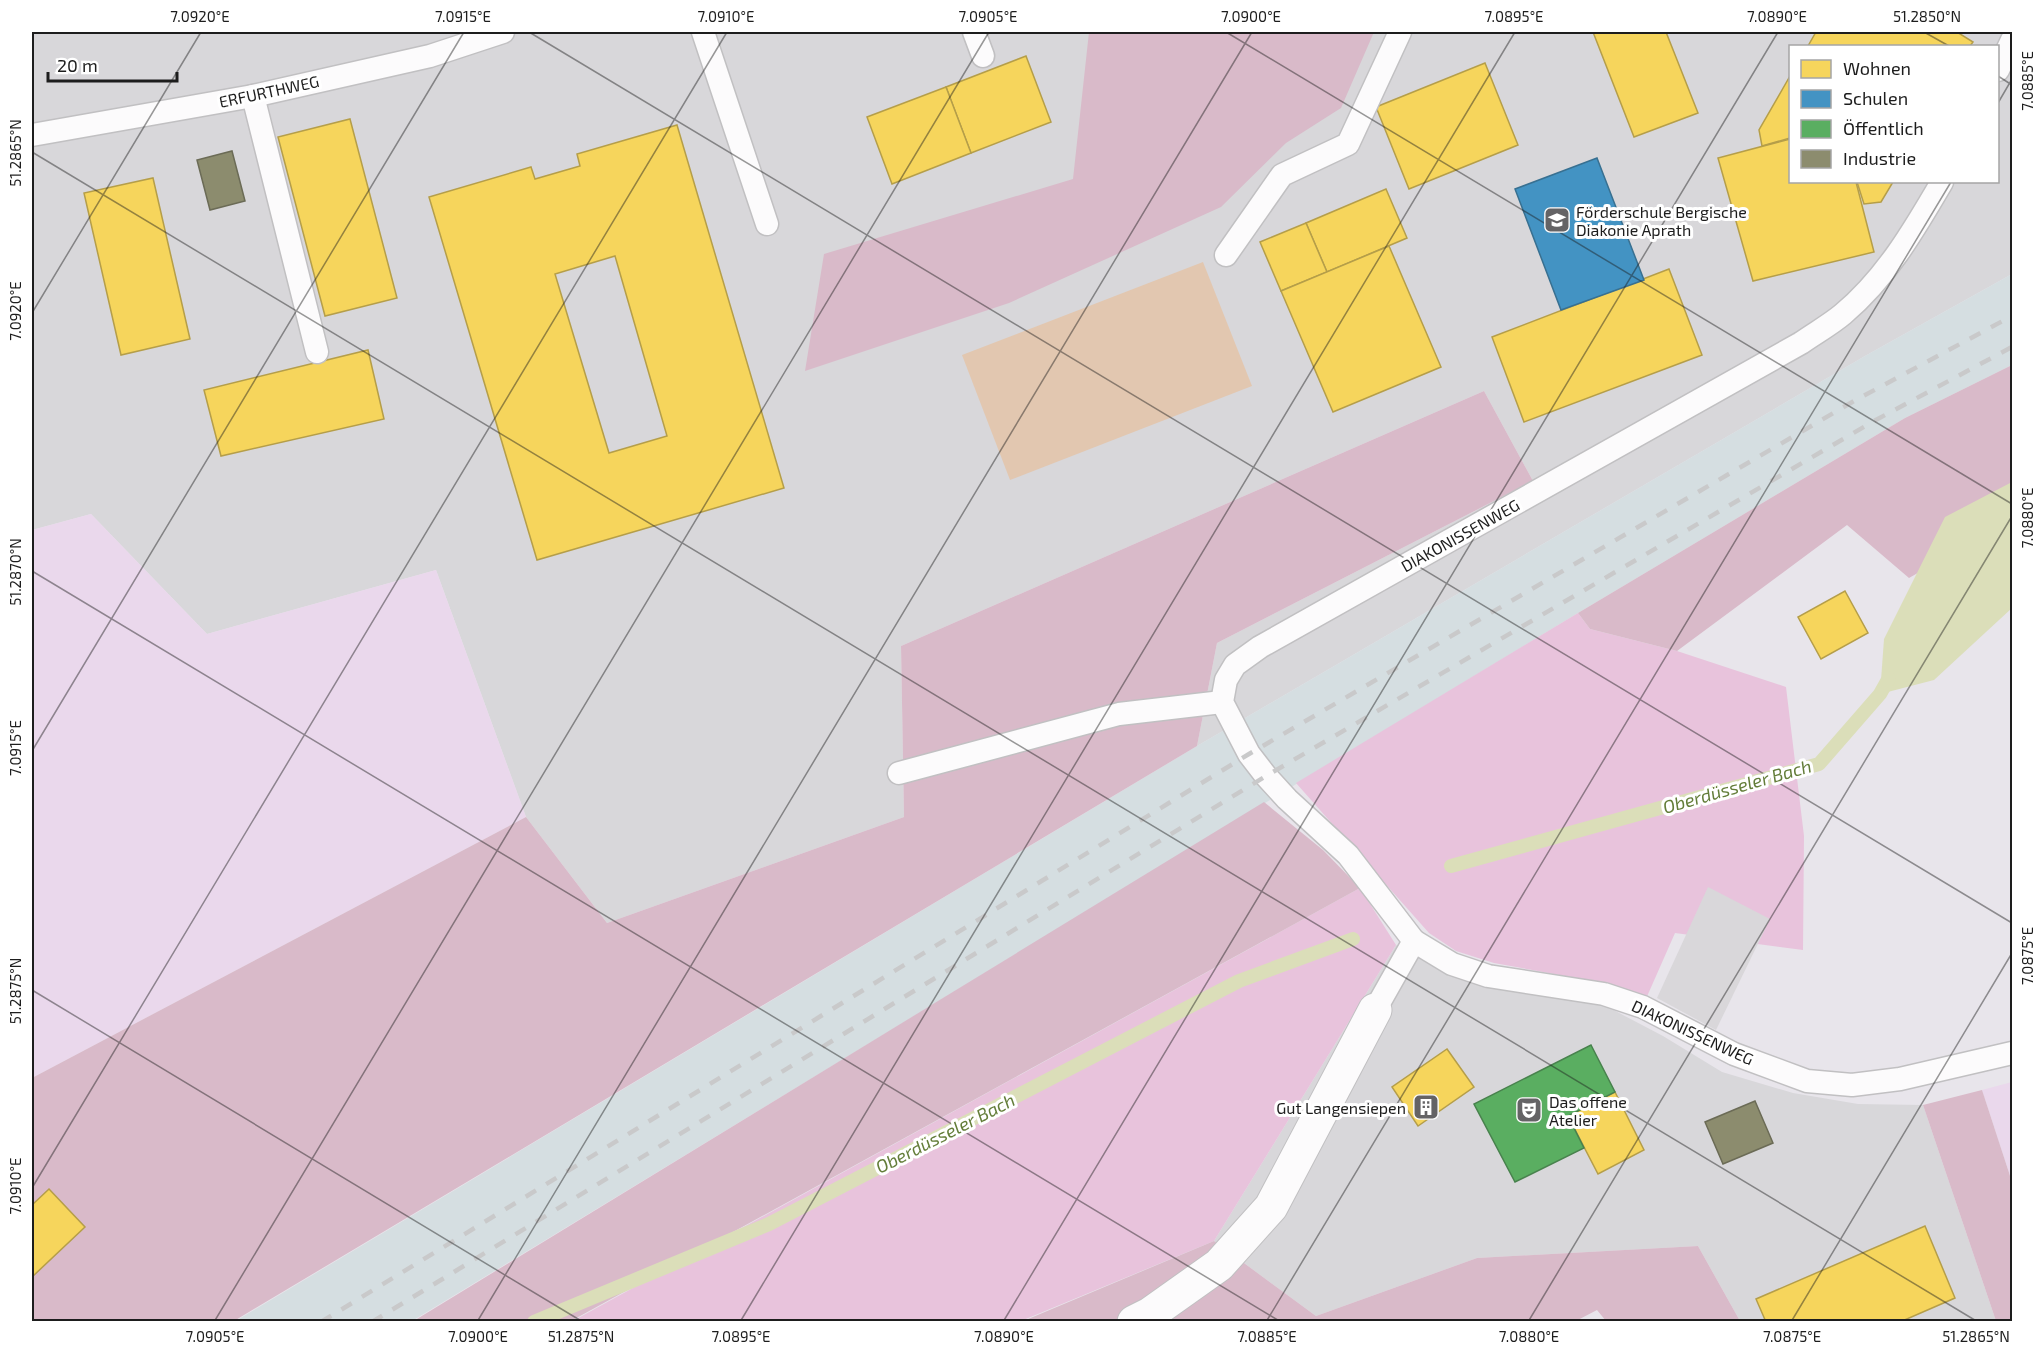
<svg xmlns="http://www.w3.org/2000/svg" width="2044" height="1353" font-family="'Exo 2',sans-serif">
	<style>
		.residential { fill: #d8d7da; fill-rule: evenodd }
		.industrial { fill: #d5dee1 }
		.farmland { fill: #ead8ec }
		.grass { fill: #e8c3dc }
		.forest { fill: #d9bac9 }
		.pitch { fill: #e2c7b0 }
		.parking { fill: #d9d7da }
		.water { fill: #dbdeb9 }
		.homes { fill: #f6d55c; stroke: #b59e49; stroke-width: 1.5; fill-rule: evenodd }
		.schools { fill: #4393c3; stroke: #387091; stroke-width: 1.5 }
		.public { fill: #5aae61; stroke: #48824d; stroke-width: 1.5 }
		.industry { fill: #8c8c6e; stroke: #6b6b56; stroke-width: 1.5 }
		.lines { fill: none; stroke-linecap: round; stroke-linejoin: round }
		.stream { stroke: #dbdeb9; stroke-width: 14 }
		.lane-casing { stroke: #c1c0c2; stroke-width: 25 }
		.street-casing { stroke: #c1c0c2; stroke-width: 35 }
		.lane { stroke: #fcfbfc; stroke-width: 22 }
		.street { stroke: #fcfbfc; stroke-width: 33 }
		.rail { stroke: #c9c9ca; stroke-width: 4.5; stroke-dasharray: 12 12; stroke-linecap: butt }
		.ticks { fill: none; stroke: #1d1d1d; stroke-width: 1.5; stroke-opacity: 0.45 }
		.labels { text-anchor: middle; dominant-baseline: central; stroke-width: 6; stroke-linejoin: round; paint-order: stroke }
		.street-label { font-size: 16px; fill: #1d1d1d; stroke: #fff }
		.poi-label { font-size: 16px; fill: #1d1d1d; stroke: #fff; text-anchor: start }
		.water-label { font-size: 18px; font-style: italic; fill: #637d39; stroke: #fff }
		.neatline { fill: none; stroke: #1d1d1d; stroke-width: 2 }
		.ticks-label { font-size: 15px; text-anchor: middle; fill: #1d1d1d }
	</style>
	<rect width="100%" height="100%" fill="#e8e5eb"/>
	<g class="residential">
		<path d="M32,32H2012V274L1865,356L1197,746L1217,643L1533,481L1484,391L901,646L904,817L607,923L526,817L436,570L207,634L91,514L32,530ZM1790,46H1998V182H1790Z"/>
		<polygon points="1396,945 1438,967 1602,1004 1663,1036 1722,1072 1793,1093 1858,1104 1923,1105 1996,1321 1740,1321 1698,1246 1477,1258 1316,1316 1214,1241"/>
	</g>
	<polygon class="industrial" points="2012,274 2012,365 1905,418 1578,613 412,1321 234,1322 1197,746 1865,356"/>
	<g class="farmland">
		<polygon points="91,514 207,634 436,570 526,817 32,1078 32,530"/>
		<polygon points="2012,1082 2012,1182 1982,1090"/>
	</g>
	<g class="grass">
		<polygon points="1578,613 1590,629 1677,651 1786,687 1804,836 1803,950 1675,933 1645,1001 1604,983 1494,963 1456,951 1429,933 1296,783"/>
		<polygon points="1360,888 1396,945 1214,1241 1021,1321 571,1322"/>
	</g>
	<g class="forest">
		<polygon points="1089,32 1374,32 1341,108 1286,143 1221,207 1009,303 805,371 824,254 1073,179"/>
		<polygon points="2012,365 2012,519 1909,578 1847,525 1677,651 1590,629 1578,613 1905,418"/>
		<polygon points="1484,391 1533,481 1217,643 1197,746 234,1321 32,1322 32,1078 526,817 607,923 904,817 901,646"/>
		<polygon points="1264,802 1323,850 1360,888 571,1321 412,1322"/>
		<polygon points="1982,1090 2012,1182 2012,1321 1996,1321 1923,1105"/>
		<polygon points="1214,1241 1316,1316 1477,1258 1698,1246 1740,1321 1606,1321 1597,1310 1574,1322 1021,1322"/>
	</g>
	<polygon class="pitch" points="1203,262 1252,386 1010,480 962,355"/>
	<polygon class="parking" points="1708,887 1770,919 1716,1030 1657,998"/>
	<polygon class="water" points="2012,482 2012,608 1934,680 1880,694 1884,639 1945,517"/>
	<g class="homes">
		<polygon points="1593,32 1666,32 1698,113 1634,137"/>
		<polygon points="1816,32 1957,32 1973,42 1970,46 1808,46"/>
		<polygon points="1026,56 1051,122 971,153 946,87"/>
		<polygon points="1485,63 1518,145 1409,189 1376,107"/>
		<polygon points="1790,76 1790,138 1762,146 1759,130"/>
		<polygon points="946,87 971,153 892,184 867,117"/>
		<polygon points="350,119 397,298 325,316 278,137"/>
		<path d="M677,125L784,488L537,560L429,197L531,167L535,179L580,166L577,154ZM615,256L667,436L609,453L555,274Z"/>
		<polygon points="1790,139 1790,182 1856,182 1874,252 1753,281 1718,158"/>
		<polygon points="153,178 190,339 121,355 84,193"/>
		<polygon points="1857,182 1893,182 1881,202 1864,204"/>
		<polygon points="1386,189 1407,238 1327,272 1306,223"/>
		<polygon points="1306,223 1327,272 1281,291 1260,242"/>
		<polygon points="1389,246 1441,367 1333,412 1281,291"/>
		<polygon points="1669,269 1702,355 1524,422 1492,337"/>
		<polygon points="368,350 384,419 221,456 204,390"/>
		<polygon points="1845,591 1868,633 1821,659 1798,617"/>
		<polygon points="1447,1049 1474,1087 1418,1126 1392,1087"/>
		<polygon points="1615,1092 1644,1150 1598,1174 1568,1116"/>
		<polygon points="49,1189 85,1227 32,1277 32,1205"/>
		<polygon points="1925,1226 1955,1298 1900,1322 1766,1322 1756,1299"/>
	</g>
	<polygon class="schools" points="1597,158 1644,280 1561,310 1515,189"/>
	<polygon class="public" points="1591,1045 1615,1092 1568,1116 1584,1148 1515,1182 1474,1104"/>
	<g class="industry">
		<polygon points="232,151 245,201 210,210 197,160"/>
		<polygon points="1755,1101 1773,1143 1723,1164 1705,1122"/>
	</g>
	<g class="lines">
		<g class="stream">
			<polyline points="1451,866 1819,764 1880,694 1889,678"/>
			<polyline points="534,1322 769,1224 1239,981 1353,939"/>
		</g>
		<g class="lane-casing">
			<g id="lane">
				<polyline points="703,32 767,224"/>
				<polyline points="974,32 983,56"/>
				<polyline points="1998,70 2012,40"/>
				<polyline points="253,96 317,352"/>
				<polyline points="32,135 253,96 430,56 503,32"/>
				<polyline points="1226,255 1282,175 1348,144 1400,32"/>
				<polyline points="899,773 1119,714 1222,702"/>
				<polyline points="1414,941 1452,964 1488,976 1604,994 1643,1007 1734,1054 1807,1081 1852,1085 1900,1079 2012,1053"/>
				<path d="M1375,1010L1414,941L1348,855L1287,799L1266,776L1249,754L1222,702L1226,680L1235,665L1260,647L1801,343C1815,333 1830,325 1843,314C1886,278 1914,230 1942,182"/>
			</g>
		</g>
		<g class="street-casing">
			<polyline id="street" points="1134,1322 1150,1314 1219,1265 1271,1207 1375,1010"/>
		</g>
		<use href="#lane" class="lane"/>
		<use href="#street" class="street"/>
		<g class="rail">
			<polyline points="321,1322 1249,754 1854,401 2012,316"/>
			<polyline points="372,1322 1266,776 1874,421 2012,347"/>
		</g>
	</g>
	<path class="ticks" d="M529,32L2012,923M1226,32L2012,504M1924,32L1949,46M1998,76L2012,85M1998,103L2012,79M32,152L1978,1322M32,313L201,32M32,571L1281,1322M32,751L464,32M32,990L583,1322M32,1188L727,32M214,1322L989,32M477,1322L1252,32M740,1322L1515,32M1003,1322L1778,32M1266,1322L1951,182M1528,1322L2012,516M1791,1322L2012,953"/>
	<defs>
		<g id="school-square" transform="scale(1.35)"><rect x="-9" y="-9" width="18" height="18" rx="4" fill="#646365" stroke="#fff"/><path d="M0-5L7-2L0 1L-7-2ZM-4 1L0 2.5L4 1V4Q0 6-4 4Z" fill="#fff"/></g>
		<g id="building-square" transform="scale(1.35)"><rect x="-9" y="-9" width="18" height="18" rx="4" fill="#646365" stroke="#fff"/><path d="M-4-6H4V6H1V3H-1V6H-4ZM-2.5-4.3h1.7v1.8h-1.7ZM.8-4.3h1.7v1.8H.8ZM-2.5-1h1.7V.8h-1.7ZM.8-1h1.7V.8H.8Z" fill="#fff"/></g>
		<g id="theatre-square" transform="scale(1.35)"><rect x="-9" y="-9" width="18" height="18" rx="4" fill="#646365" stroke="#fff"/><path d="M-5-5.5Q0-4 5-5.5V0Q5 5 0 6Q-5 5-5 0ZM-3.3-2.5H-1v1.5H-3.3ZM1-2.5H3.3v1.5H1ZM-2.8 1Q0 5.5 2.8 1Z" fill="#fff"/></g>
	</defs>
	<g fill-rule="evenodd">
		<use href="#school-square" x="1557" y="220"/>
		<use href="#building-square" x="1426" y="1107"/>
		<use href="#theatre-square" x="1529" y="1110"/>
	</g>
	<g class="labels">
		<g class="street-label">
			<text transform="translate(269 91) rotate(-12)">ERFURTHWEG</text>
			<text transform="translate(1460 535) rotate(-29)">DIAKONISSENWEG</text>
			<text transform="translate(1693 1032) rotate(25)">DIAKONISSENWEG</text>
		</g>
		<g class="poi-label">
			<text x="1576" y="211">Förderschule Bergische<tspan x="1576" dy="18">Diakonie Aprath</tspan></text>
			<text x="1549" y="1101">Das offene<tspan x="1549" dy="18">Atelier</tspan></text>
			<text x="1406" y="1107" text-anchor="end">Gut Langensiepen</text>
		</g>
		<g class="water-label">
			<text transform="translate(1737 786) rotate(-16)">Oberdüsseler Bach</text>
			<text transform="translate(945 1133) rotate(-27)">Oberdüsseler Bach</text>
		</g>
	</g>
	<rect width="2044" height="1353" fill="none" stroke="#ffffff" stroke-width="66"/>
	<rect x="1789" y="45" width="210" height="138" fill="#ffffff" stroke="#a5a5a5" stroke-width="1.5"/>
	<rect x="1801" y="60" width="30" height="18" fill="#f6d55c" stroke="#a5a5a5" stroke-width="1.5"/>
	<text x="1843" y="75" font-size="18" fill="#1d1d1d">Wohnen</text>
	<rect x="1801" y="90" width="30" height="18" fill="#4393c3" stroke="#a5a5a5" stroke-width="1.5"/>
	<text x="1843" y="105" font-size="18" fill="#1d1d1d">Schulen</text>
	<rect x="1801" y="120" width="30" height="18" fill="#5aae61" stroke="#a5a5a5" stroke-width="1.5"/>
	<text x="1843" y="135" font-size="18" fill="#1d1d1d">Öffentlich</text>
	<rect x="1801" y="150" width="30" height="18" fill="#8c8c6e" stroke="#a5a5a5" stroke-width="1.5"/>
	<text x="1843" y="165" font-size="18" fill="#1d1d1d">Industrie</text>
	<path d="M48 72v9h129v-9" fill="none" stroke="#1d1d1d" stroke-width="3"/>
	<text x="57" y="72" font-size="18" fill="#1d1d1d" stroke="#ffffff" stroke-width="4.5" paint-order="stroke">20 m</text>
	<rect x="33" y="33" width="1978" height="1287" class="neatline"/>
	<g class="ticks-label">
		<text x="200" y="22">7.0920°E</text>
		<text x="463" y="22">7.0915°E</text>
		<text x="726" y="22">7.0910°E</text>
		<text x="988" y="22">7.0905°E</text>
		<text x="1251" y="22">7.0900°E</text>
		<text x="1514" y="22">7.0895°E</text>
		<text x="1777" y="22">7.0890°E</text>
		<text x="1927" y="22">51.2850°N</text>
		<text transform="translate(2028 81) rotate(-90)" y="5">7.0885°E</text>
		<text transform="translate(16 153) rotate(-90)" y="5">51.2865°N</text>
		<text transform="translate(16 311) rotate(-90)" y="5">7.0920°E</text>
		<text transform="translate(2028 518) rotate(-90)" y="5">7.0880°E</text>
		<text transform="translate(16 572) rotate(-90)" y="5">51.2870°N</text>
		<text transform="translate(16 748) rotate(-90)" y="5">7.0915°E</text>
		<text transform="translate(2028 956) rotate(-90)" y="5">7.0875°E</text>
		<text transform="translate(16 991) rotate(-90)" y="5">51.2875°N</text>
		<text transform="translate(16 1186) rotate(-90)" y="5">7.0910°E</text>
		<text x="215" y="1342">7.0905°E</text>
		<text x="478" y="1342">7.0900°E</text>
		<text x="581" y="1342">51.2875°N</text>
		<text x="741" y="1342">7.0895°E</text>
		<text x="1004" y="1342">7.0890°E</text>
		<text x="1267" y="1342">7.0885°E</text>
		<text x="1529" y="1342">7.0880°E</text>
		<text x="1792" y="1342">7.0875°E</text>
		<text x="1976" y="1342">51.2865°N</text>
	</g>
</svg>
